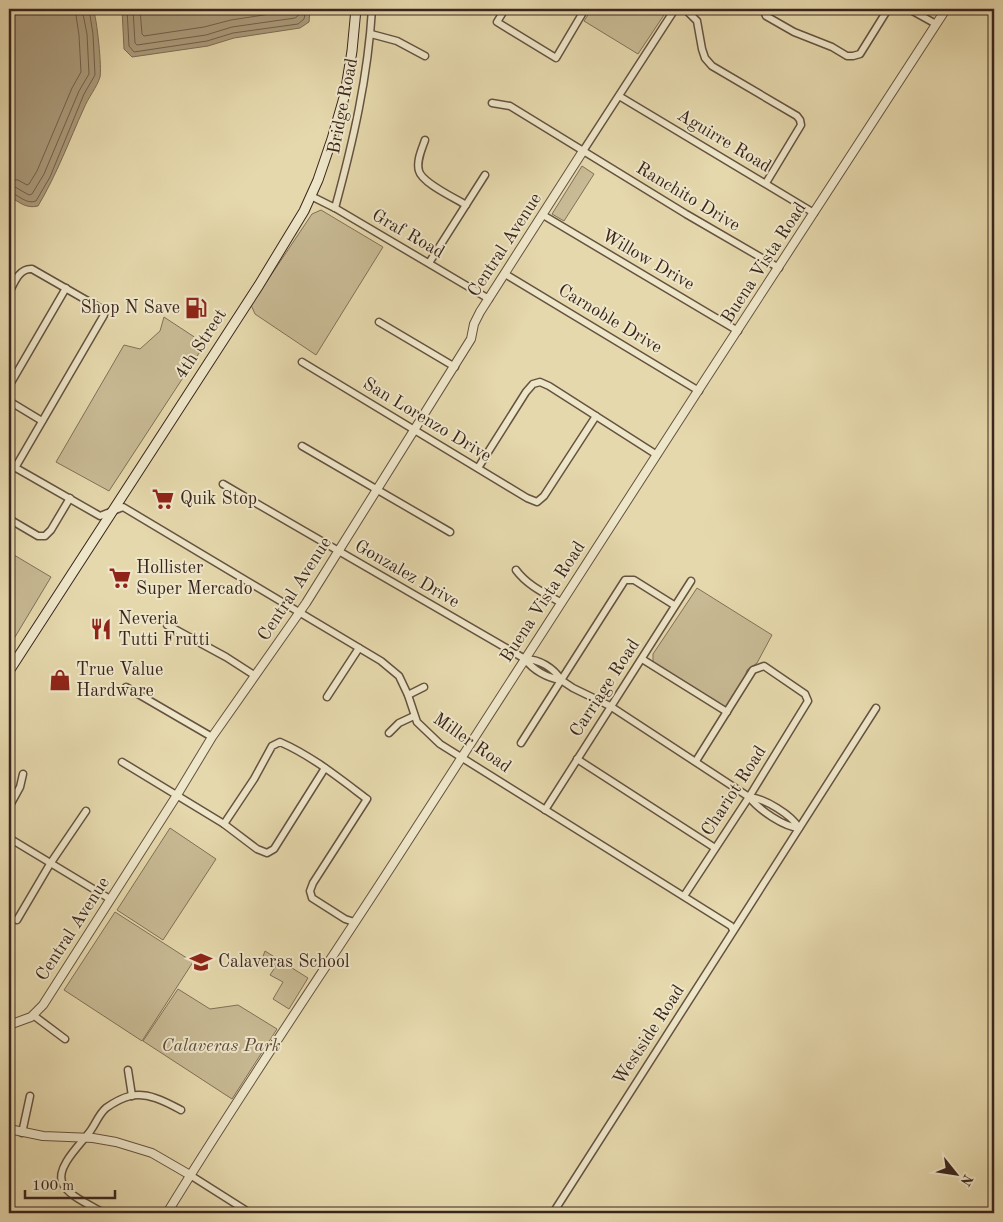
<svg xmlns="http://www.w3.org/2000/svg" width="1003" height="1222" font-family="'Old Standard TT',serif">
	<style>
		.green { fill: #c8ba94; stroke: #817058 }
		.water { fill: #ab9b7b; stroke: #7e6c55 }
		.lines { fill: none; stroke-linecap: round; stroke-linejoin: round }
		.shore { stroke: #72604c; stroke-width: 1 }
		.minor-casing { stroke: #655241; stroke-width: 9 }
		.tertiary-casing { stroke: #655241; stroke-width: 10 }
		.secondary-casing { stroke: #3a251d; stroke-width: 11 }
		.minor { stroke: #eee6c9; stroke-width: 6 }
		.tertiary { stroke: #eee6c9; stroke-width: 8 }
		.secondary { stroke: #eee6c9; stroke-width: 9 }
		.labels { text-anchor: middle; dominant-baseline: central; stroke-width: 4; stroke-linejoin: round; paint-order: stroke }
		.street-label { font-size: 18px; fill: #3a251d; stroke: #eee6c9 }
		.poi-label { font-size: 18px; fill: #3a251d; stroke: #eee6c9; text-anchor: start }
		.park-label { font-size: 18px; font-style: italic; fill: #5e4a3b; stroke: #eee6c9 }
	</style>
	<rect width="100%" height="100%" fill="#e5d8ac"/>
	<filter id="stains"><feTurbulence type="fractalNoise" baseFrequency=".004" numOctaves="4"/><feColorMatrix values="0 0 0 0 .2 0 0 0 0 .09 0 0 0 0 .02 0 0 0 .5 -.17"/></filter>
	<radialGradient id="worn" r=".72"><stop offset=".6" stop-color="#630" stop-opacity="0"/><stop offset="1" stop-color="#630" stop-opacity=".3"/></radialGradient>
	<g class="green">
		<polygon points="592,9 668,9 638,54 584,21"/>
		<polygon points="582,166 594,174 564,221 552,214"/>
		<polygon points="321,210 383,247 316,355 255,314 251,305 312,214"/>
		<polygon points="164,317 205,344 109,491 56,462 124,345 140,349 160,331"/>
		<polygon points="9,552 51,577 9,647"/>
		<polygon points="697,588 772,635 757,663 747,670 743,684 727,709 653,662 653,654"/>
		<polygon points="170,828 216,859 163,940 117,910"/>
		<polygon points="115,912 193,962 142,1041 64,990"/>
		<polygon points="265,951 308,978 289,1009 273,999 283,982 270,975 276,966 262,959"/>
		<polygon points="178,989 210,1009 238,1005 277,1029 232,1099 143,1041"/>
	</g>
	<g class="water">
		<path d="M9,9H93C97,17 102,69 100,77C97,87 88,98 84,108C69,141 57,174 38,206C26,209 19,202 9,196Z"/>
		<polygon points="122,9 310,9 310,10 309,22 300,28 234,38 208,46 132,57 124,49"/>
	</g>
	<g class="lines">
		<g class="shore">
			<polyline points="127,9 129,46 134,52 207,41 233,33 298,24 304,19 306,9"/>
			<polyline points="133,9 135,43 137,45 206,35 232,27 295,18 299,15 299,9"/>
			<polyline points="140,9 142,34 144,36 204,27 231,20 290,11 292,9"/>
			<polyline points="9,179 18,180 27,185 29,184 37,171 72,88 81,72 79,35 75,9"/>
			<polyline points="9,186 15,187 29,195 32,194 44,174 79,91 89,74 87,34 82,9"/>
			<path d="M9,192C18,194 26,205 36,201L50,177L84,94L95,75L93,34L89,9"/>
		</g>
		<g class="minor-casing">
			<g id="minor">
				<polyline points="505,9 497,22 556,58 585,9"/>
				<polyline points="685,9 697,21 702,49 705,58 712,66 797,116 800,120 801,125 766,183"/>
				<polyline points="763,9 766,16 794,32 832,47 847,56 853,56 860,54 888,9"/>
				<polyline points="909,9 936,24"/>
				<polyline points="371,34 397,41 425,56"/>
				<polyline points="619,96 814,213"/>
				<polyline points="492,103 510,106 686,214 779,268"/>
				<path d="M425,140C422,149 416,161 419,171C422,183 455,198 466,205"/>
				<polyline points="583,151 675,9"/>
				<polyline points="311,196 335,208 489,299"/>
				<path d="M335,208C353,142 368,77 372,9"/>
				<polyline points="543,215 738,331"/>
				<polyline points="429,263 485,175"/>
				<polyline points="505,274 699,391"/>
				<path d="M9,293C14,283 19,268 32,269L100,308L104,315L15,468"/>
				<polyline points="379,322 455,367"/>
				<polyline points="302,362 527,498 537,502 544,496 596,416"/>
				<polyline points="9,386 66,288"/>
				<polyline points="9,401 42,421"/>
				<polyline points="302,446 450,532"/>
				<polyline points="9,464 100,516 123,507 381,661 399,676 408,695 417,722 440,744 731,926 733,930"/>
				<polyline points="478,468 526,392 533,384 540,382 549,386 657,455"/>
				<path d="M223,484L525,659C533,670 547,678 561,680C554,668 539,659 525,659"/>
				<polyline points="9,519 38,536 45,536 51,530 70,498"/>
				<path d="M516,570C527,585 544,593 560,602"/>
				<polyline points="167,625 226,657 254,675"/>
				<polyline points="642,659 727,712"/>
				<polyline points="561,680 573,688 610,706 749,797"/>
				<polyline points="126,687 212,737"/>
				<polyline points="408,695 424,687"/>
				<polyline points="327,697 359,648"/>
				<polyline points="389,733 399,723 414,716"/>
				<polyline points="521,743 625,580 634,580 674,605"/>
				<polyline points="577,759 715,848"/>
				<polyline points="122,762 224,824 257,849 267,853 274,849 325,768"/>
				<path d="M749,797C764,798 792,815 799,828C784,827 759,810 749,797Z"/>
				<polyline points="9,807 20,787 23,774"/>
				<polyline points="545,810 691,581"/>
				<path d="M224,824L254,779L272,746L280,742C312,756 339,778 367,799L313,883L310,891L312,898L345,919L354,922"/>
				<polyline points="9,838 110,899"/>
				<polyline points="684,896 749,797 808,701 805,694 764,666 753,670 696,761"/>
				<polyline points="17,920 50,864 86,811"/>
				<polyline points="33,1015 65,1039"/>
				<polyline points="128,1070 132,1096"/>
				<polyline points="22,1133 30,1096"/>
				<polyline points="190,1175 250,1213"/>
				<path d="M104,1213C92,1206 66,1195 62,1182C56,1166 83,1142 91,1130C96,1123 99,1114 106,1108C113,1103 122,1098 130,1096C148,1092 166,1102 181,1110"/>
				<polyline points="553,1213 876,708"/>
			</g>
		</g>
		<g class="tertiary-casing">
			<g id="tertiary">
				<polyline points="9,1025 31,1017 43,1005 177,795 212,737 306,603 471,339 474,324 480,312 583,151"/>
				<polyline points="9,1129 43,1136 93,1138 116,1142 152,1153 190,1175"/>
				<path d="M167,1213C242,1090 324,971 402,850C583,570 763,288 946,9"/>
			</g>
		</g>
		<g class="secondary-casing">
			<polyline id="secondary" points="9,671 259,285 304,211 318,180 332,139 345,94 352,51 356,9"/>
		</g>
		<use href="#minor" class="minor"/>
		<use href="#tertiary" class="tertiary"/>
		<use href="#secondary" class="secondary"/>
	</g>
	<defs>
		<g id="fuel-bare" transform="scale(1.725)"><path d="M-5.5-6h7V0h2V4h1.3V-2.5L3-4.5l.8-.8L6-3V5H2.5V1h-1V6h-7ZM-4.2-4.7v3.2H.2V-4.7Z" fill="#8f2418" stroke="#eee6c9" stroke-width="2.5" paint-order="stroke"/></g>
		<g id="supermarket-bare" transform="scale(1.725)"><path d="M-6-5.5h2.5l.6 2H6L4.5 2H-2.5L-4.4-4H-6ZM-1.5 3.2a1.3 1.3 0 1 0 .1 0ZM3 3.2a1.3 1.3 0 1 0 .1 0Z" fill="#8f2418" stroke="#eee6c9" stroke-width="2.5" paint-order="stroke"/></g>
		<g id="restaurant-bare" transform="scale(1.725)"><path d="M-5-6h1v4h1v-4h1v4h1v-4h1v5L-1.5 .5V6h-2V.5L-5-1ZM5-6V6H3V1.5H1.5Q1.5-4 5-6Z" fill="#8f2418" stroke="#eee6c9" stroke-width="2.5" paint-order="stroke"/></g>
		<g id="shop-bare" transform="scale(1.725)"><path d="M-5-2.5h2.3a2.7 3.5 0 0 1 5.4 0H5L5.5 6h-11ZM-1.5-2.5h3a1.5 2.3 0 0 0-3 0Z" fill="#8f2418" stroke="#eee6c9" stroke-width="2.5" paint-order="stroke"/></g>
		<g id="school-bare" transform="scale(1.725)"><path d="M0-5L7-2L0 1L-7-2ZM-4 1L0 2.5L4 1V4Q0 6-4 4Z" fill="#8f2418" stroke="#eee6c9" stroke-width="2.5" paint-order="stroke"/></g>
	</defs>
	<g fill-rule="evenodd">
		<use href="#fuel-bare" x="196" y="308"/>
		<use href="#supermarket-bare" x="163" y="499"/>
		<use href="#supermarket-bare" x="120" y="578"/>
		<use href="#restaurant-bare" x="101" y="629"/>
		<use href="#shop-bare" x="60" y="680"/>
		<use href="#school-bare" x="201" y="962"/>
	</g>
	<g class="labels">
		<g class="street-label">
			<text transform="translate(343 106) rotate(-79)">Bridge Road</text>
			<text transform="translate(724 141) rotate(31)">Aguirre Road</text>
			<text transform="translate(688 197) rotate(31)">Ranchito Drive</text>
			<text transform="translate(408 234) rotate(30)">Graf Road</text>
			<text transform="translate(505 245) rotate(-57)">Central Avenue</text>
			<text transform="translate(648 260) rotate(30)">Willow Drive</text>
			<text transform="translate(764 263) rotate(-57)">Buena Vista Road</text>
			<text transform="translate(610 319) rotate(31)">Carnoble Drive</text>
			<text transform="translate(201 344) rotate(-57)">4th Street</text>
			<text transform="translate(427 420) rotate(31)">San Lorenzo Drive</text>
			<text transform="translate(407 574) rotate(30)">Gonzalez Drive</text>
			<text transform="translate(295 589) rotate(-57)">Central Avenue</text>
			<text transform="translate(543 602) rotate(-57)">Buena Vista Road</text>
			<text transform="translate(605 688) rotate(-57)">Carriage Road</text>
			<text transform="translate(472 743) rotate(35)">Miller Road</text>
			<text transform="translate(734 791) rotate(-57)">Chariot Road</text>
			<text transform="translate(73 929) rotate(-57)">Central Avenue</text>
			<text transform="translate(649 1035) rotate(-57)">Westside Road</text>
		</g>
		<g class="poi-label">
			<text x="180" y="308" text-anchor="end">Shop N Save</text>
			<text x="180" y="499">Quik Stop</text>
			<text x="136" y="568">Hollister<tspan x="136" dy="21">Super Mercado</tspan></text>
			<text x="118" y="619">Neveria<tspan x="118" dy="21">Tutti Frutti</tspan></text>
			<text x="76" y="670">True Value<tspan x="76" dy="21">Hardware</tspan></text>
			<text x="218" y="962">Calaveras School</text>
		</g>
		<g class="park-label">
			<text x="221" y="1046">Calaveras Park</text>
		</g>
	</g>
	<rect width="1003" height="1222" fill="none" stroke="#e5d8ac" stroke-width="30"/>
	<rect x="10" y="10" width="983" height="1202" fill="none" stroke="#3a251d" stroke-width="2.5"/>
	<rect x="15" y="15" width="973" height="1192" fill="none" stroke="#3a251d"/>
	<g transform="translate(956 1174) rotate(120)" stroke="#eee6c9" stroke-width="4" paint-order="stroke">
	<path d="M0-4L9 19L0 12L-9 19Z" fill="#3a251d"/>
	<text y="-8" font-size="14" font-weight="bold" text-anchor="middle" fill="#3a251d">N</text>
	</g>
	<path d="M25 1190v8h90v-8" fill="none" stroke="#3a251d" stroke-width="2.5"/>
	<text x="32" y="1190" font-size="15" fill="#3a251d" stroke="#eee6c9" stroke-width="4" paint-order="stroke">100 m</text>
	<rect width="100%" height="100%" filter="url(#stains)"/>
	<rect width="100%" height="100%" fill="url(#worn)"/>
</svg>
